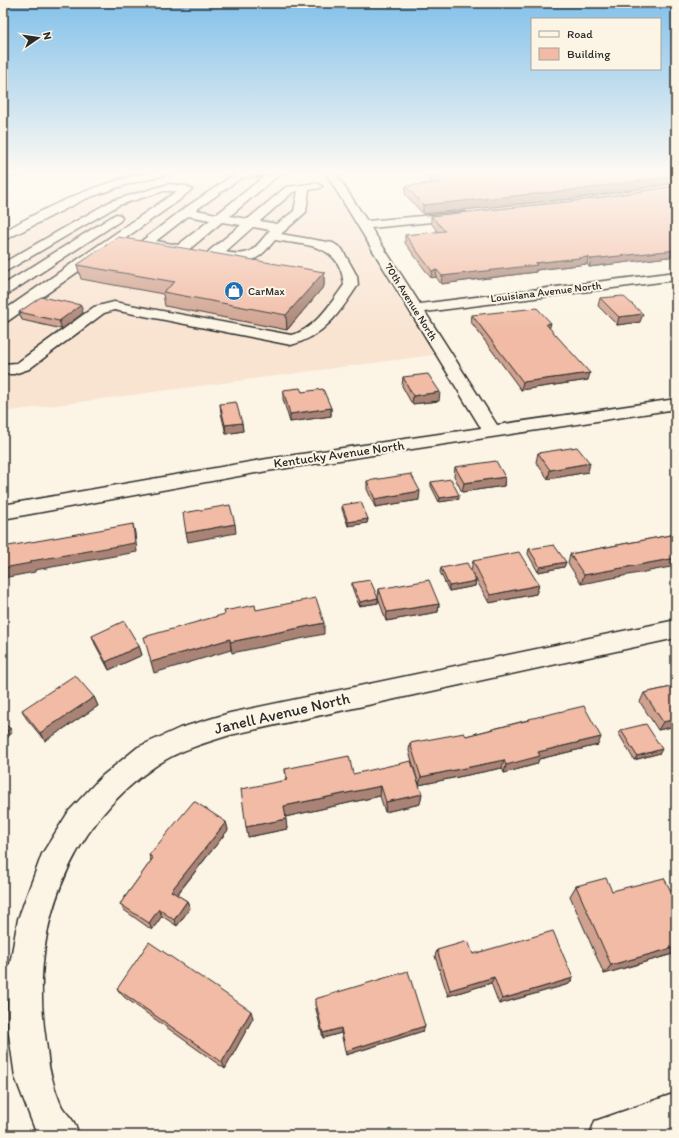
<svg xmlns="http://www.w3.org/2000/svg" width="679" height="1138" font-family="Itim,sans-serif">
	<style>
		.built { fill: #f9e4d2 }
		.lines { fill: none; stroke-linecap: round; stroke-linejoin: round }
		.minor-casing { stroke: #2b2b2b; stroke-width: 3 }
		.path { stroke: #2b2b2b; stroke-width: 1.5; stroke-dasharray: 2 1.5; stroke-linecap: butt }
		.minor { fill: #fcf5e5; fill-rule: evenodd }
		.wall { fill: #cfa18e; stroke: #2b2b2b }
		.shaded-wall { fill: #a98374; stroke: #2b2b2b }
		.building { fill: #f1bba5; stroke: #2b2b2b }
		.labels { text-anchor: middle; dominant-baseline: central; stroke-width: 4; stroke-linejoin: round; paint-order: stroke }
		.far-poi-label { font-size: 11px; fill: #2b2b2b; stroke: #fcf5e5; text-anchor: start }
		.far-street-label { font-size: 11px; fill: #2b2b2b; stroke: #fcf5e5 }
		.street-label { font-size: 13px; fill: #2b2b2b; stroke: #fcf5e5 }
		.near-street-label { font-size: 16px; fill: #2b2b2b; stroke: #fcf5e5 }
	</style>
	<rect width="100%" height="100%" fill="#fcf5e5"/>
	<filter id="ink" filterUnits="userSpaceOnUse"><feTurbulence type="fractalNoise" baseFrequency=".025" numOctaves="2"/><feDisplacementMap in="SourceGraphic" scale="8" xChannelSelector="R" yChannelSelector="G"/><feConvolveMatrix kernelMatrix="1 2 1 2 8 2 1 2 1" color-interpolation-filters="sRGB"/></filter>
	<g filter="url(#ink)">
		<polygon class="built" points="180,172 322,172 434,355 3,412 3,244 74,204 141,181"/>
		<g class="lines">
			<g class="minor-casing">
				<g id="minor">
					<path d="M150,172H169L168,174L125,185L85,199L3,241V232C49,205 97,183 150,172Z"/>
					<path d="M238,172H282L230,216L248,219L286,187L316,183L322,186L320,188L309,190L306,212L281,234L333,243L342,249L357,276L358,285C340,312 325,336 291,345L114,310L104,313L29,369L14,374H3V364L17,363L94,307L114,302L291,335C314,330 331,303 344,285C340,243 308,246 275,240C266,251 258,260 244,263L209,257L208,254L209,251L241,225L222,222L186,252C180,253 142,248 139,243L182,210ZM266,175L217,214L196,210L241,178ZM298,191L294,211L277,224L260,221L293,192ZM188,216L210,220L178,245L156,241ZM253,227L270,230C253,250 252,257 225,252Z"/>
					<polygon points="325,172 335,172 367,221 466,212 468,215 462,219 371,228 420,304 676,272 676,280 425,312 497,425 676,399 676,409 267,471 3,519 3,505 267,459 481,428"/>
					<polygon points="665,172 676,172 676,178"/>
					<polygon points="169,184 186,186 192,189 178,201 8,321 3,322 3,311 177,191 164,191 119,205 3,273 3,263 111,201"/>
					<polygon points="116,214 120,215 122,218 120,221 8,294 3,295 3,285"/>
					<path d="M676,620V638L230,735C205,743 179,750 157,765C65,828 29,934 46,1042C48,1054 48,1067 52,1078C54,1087 58,1098 62,1107C65,1112 70,1116 73,1121C76,1125 77,1130 79,1135H37L15,1077L8,1027V999L3,1000V966L10,964L18,919L38,865L42,854L69,811L101,777L138,747L180,728L230,713Z"/>
					<polygon points="676,1093 676,1131 664,1135 590,1135 595,1121"/>
				</g>
			</g>
			<polyline class="path" points="3,179 37,172"/>
			<use href="#minor" class="minor"/>
		</g>
		<g class="wall">
			<polygon points="423,172 664,172 672,176 670,184 581,198 423,214 405,194 406,186 433,183"/>
			<polygon points="676,186 676,256 589,267 587,264 536,270 536,272 441,284 436,277 431,278 405,243 405,235 438,232 431,223 431,216 583,200"/>
			<polygon points="77,265 324,272 324,286 287,330 165,306 163,294 81,279"/>
			<polygon points="600,298 640,322 617,325 598,306"/>
			<polygon points="19,312 83,313 62,329 22,320"/>
			<polygon points="472,315 588,380 521,390 471,322"/>
			<polygon points="403,377 439,401 412,404 402,386"/>
			<polygon points="283,390 302,392 331,408 331,416 290,422 283,399"/>
			<polygon points="220,404 242,423 243,431 226,434 221,413"/>
			<polygon points="538,453 588,472 548,479 536,462"/>
			<polygon points="455,467 505,477 504,486 462,492 454,476"/>
			<polygon points="367,481 419,500 375,507 367,489"/>
			<polygon points="431,482 459,499 439,502 431,486"/>
			<polygon points="342,505 368,519 367,523 348,526 342,509"/>
			<polygon points="676,534 581,584 568,563 570,554"/>
			<polygon points="529,549 566,562 564,567 538,572 528,554"/>
			<polygon points="473,561 539,585 536,594 489,603 471,570"/>
			<polygon points="441,568 476,581 475,586 449,591 440,572"/>
			<polygon points="352,583 378,598 378,603 359,606 352,587"/>
			<polygon points="379,589 439,604 438,612 386,621 378,597"/>
			<polygon points="92,636 139,646 142,655 109,670 95,644"/>
			<polygon points="676,686 676,726 658,730 640,702 644,693"/>
			<polygon points="94,697 98,706 45,741 26,718 22,710"/>
			<polygon points="529,719 598,745 539,759 537,764 504,773 502,768 419,785 409,751 410,743 466,736 528,720"/>
			<polygon points="621,730 660,753 634,760 619,734"/>
			<polygon points="285,769 353,774 420,804 385,812 380,796 285,817 287,829 248,837 286,780"/>
			<polygon points="226,822 228,830 177,895 187,901 190,908 177,926 162,916 152,930 124,910 120,904 151,861 149,855"/>
			<polygon points="576,886 612,891 673,895 676,894 676,953 604,974 570,896"/>
			<polygon points="437,950 473,954 573,978 569,984 499,1004 491,983 448,996 435,956"/>
			<polygon points="117,989 253,1018 225,1069 124,997"/>
			<polygon points="315,999 425,1026 423,1031 346,1055 341,1033 323,1038 315,1005"/>
		</g>
		<g class="shaded-wall">
			<polygon points="672,176 670,184 581,198 423,214 423,205"/>
			<polygon points="676,250 676,256 589,267 591,259"/>
			<polygon points="588,257 587,264 536,270 536,272 441,284 442,276 535,263"/>
			<polygon points="437,270 436,277 431,278 432,271"/>
			<polygon points="324,272 324,286 287,330 286,315"/>
			<polygon points="81,305 83,313 62,329 59,321"/>
			<polygon points="643,314 640,322 617,325 619,317"/>
			<polygon points="551,323 549,330 546,324"/>
			<polygon points="590,373 588,380 521,390 523,382"/>
			<polygon points="440,392 439,401 412,404 413,396"/>
			<polygon points="331,408 331,416 290,422 290,414"/>
			<polygon points="242,423 243,431 226,434 225,425"/>
			<polygon points="590,463 588,472 548,479 550,470"/>
			<polygon points="505,477 504,486 462,492 464,483"/>
			<polygon points="420,491 419,500 375,507 375,499"/>
			<polygon points="459,495 459,499 439,502 440,498"/>
			<polygon points="368,519 367,523 348,526 348,522"/>
			<polygon points="133,524 135,533 137,552 35,570 35,572 3,578 3,568 31,561"/>
			<polygon points="235,524 236,533 188,542 186,533"/>
			<polygon points="676,558 676,566 581,584 584,575"/>
			<polygon points="566,562 564,567 538,572 540,567"/>
			<polygon points="476,581 475,586 449,591 449,586"/>
			<polygon points="539,585 536,594 489,603 490,595"/>
			<polygon points="378,598 378,603 359,606 360,602"/>
			<polygon points="439,604 438,612 386,621 387,612"/>
			<polygon points="324,623 324,634 232,653 230,642"/>
			<polygon points="230,639 231,650 154,673 151,662"/>
			<polygon points="139,646 142,655 109,670 106,662"/>
			<polygon points="94,697 98,706 45,741 40,733"/>
			<polygon points="676,719 676,726 658,730 663,722"/>
			<polygon points="10,728 12,733 3,742 3,735"/>
			<polygon points="601,737 598,745 539,759 537,764 504,773 506,765 538,752"/>
			<polygon points="662,749 660,753 634,760 637,756"/>
			<polygon points="504,760 502,768 419,785 421,777"/>
			<polygon points="381,786 380,796 285,817 284,806"/>
			<polygon points="422,794 420,804 385,812 386,802"/>
			<polygon points="286,819 287,829 248,837 246,827"/>
			<polygon points="226,822 228,830 174,898 171,891"/>
			<polygon points="187,901 190,908 177,926 174,920"/>
			<polygon points="159,909 162,916 152,930 149,923"/>
			<polygon points="676,947 676,953 604,974 611,965"/>
			<polygon points="494,977 491,983 448,996 450,990"/>
			<polygon points="573,978 569,984 499,1004 502,999"/>
			<polygon points="251,1011 253,1018 225,1069 222,1062"/>
			<polygon points="425,1026 423,1031 346,1055 346,1051"/>
			<polygon points="341,1028 341,1033 323,1038 323,1033"/>
		</g>
		<g class="building">
			<polygon points="431,172 664,172 672,176 583,189 423,205 406,186 441,183"/>
			<polygon points="676,186 676,250 591,259 588,257 535,263 537,265 442,276 437,270 432,271 405,235 445,231 431,216 583,200"/>
			<polygon points="118,237 324,272 286,315 163,292 175,282 77,265"/>
			<polygon points="623,296 643,314 619,317 600,298"/>
			<polygon points="41,297 81,305 59,321 19,312"/>
			<polygon points="537,308 551,323 546,324 590,373 523,382 472,315"/>
			<polygon points="428,374 440,392 413,396 403,377"/>
			<polygon points="300,388 302,392 323,389 331,408 290,414 283,390"/>
			<polygon points="236,402 242,423 225,425 220,404"/>
			<polygon points="577,447 590,463 550,470 538,453"/>
			<polygon points="496,461 505,477 464,483 455,467"/>
			<polygon points="411,474 420,491 375,499 367,481"/>
			<polygon points="451,479 459,495 440,498 431,482"/>
			<polygon points="361,502 368,519 348,522 342,505"/>
			<polygon points="230,505 235,524 186,533 183,513"/>
			<polygon points="133,524 135,543 31,561 31,563 3,568 3,547"/>
			<polygon points="676,534 676,558 584,575 570,554"/>
			<polygon points="554,545 566,562 540,567 529,549"/>
			<polygon points="519,552 539,585 490,595 473,561"/>
			<polygon points="467,563 476,581 449,586 441,568"/>
			<polygon points="370,580 378,598 360,602 352,583"/>
			<polygon points="429,580 439,604 387,612 379,589"/>
			<polygon points="316,598 324,623 230,642 230,639 151,662 144,637 225,614 224,611 255,605 256,610"/>
			<polygon points="124,621 139,646 106,662 92,636"/>
			<polygon points="75,675 94,697 40,733 22,710"/>
			<polygon points="676,686 676,719 663,722 644,693"/>
			<polygon points="584,706 601,737 538,752 540,756 506,765 504,760 421,777 410,743 464,733 466,736 529,720 529,719"/>
			<polygon points="3,724 10,728 3,735"/>
			<polygon points="646,724 662,749 637,756 621,730"/>
			<polygon points="349,756 353,774 411,761 422,794 386,802 381,786 284,806 286,819 246,827 241,789 287,780 285,769"/>
			<polygon points="194,801 226,822 171,891 187,901 174,920 159,909 149,923 120,904 153,858 149,855"/>
			<polygon points="606,878 612,891 664,878 673,895 676,894 676,947 611,965 576,886"/>
			<polygon points="553,931 573,978 502,999 494,977 450,990 437,950 468,941 473,954"/>
			<polygon points="149,942 251,1011 222,1062 117,989"/>
			<polygon points="408,971 425,1026 346,1051 341,1028 323,1033 315,999"/>
		</g>
	</g>
	<linearGradient id="sky" x2="0" y2="1"><stop stop-color="#83c1ea"/><stop offset="0.52" stop-color="#fefaf3"/><stop offset="1" stop-color="#fefaf3" stop-opacity="0"/></linearGradient>
	<rect width="679" height="331" fill="url(#sky)"/>
	<defs>
		<g id="shop-disc" transform="scale(1)"><circle r="9.5" fill="#1f6fb2" stroke="#fcf5e5"/><path d="M-5-2.5h2.3a2.7 3.5 0 0 1 5.4 0H5L5.5 6h-11ZM-1.5-2.5h3a1.5 2.3 0 0 0-3 0Z" fill="#fff"/></g>
	</defs>
	<g fill-rule="evenodd">
		<use href="#shop-disc" x="234" y="291"/>
	</g>
	<g class="labels">
		<g class="far-poi-label">
			<text x="248" y="291">CarMax</text>
		</g>
		<g class="far-street-label">
			<text transform="translate(546 292) rotate(-7)">Louisiana Avenue North</text>
			<text transform="translate(411 302) rotate(58)">70th Avenue North</text>
		</g>
		<g class="street-label">
			<text transform="translate(339 454) rotate(-8)">Kentucky Avenue North</text>
		</g>
		<g class="near-street-label">
			<text transform="translate(282 713) rotate(-13)">Janell Avenue North</text>
		</g>
	</g>
	<rect width="679" height="1138" fill="none" stroke="#fcf5e5" stroke-width="16"/>
	<rect x="8" y="8" width="663" height="1122" fill="none" stroke="#2b2b2b" stroke-width="1.5" filter="url(#ink)"/>
	<rect x="531" y="18" width="130" height="52" fill="#fcf5e5" stroke="#a8a49b"/>
	<rect x="539" y="31" width="20" height="6" fill="#fcf5e5" stroke="#a8a49b"/>
	<text x="567" y="38" font-size="12" fill="#2b2b2b">Road</text>
	<rect x="539" y="48" width="20" height="12" fill="#f1bba5" stroke="#a8a49b"/>
	<text x="567" y="58" font-size="12" fill="#2b2b2b">Building</text>
	<g transform="translate(38 38) rotate(77)" stroke="#fcf5e5" stroke-width="3" paint-order="stroke">
	<path d="M0-3L7 15L0 10L-7 15Z" fill="#2b2b2b"/>
	<text y="-6" font-size="11" font-weight="bold" text-anchor="middle" fill="#2b2b2b">N</text>
	</g>
</svg>
